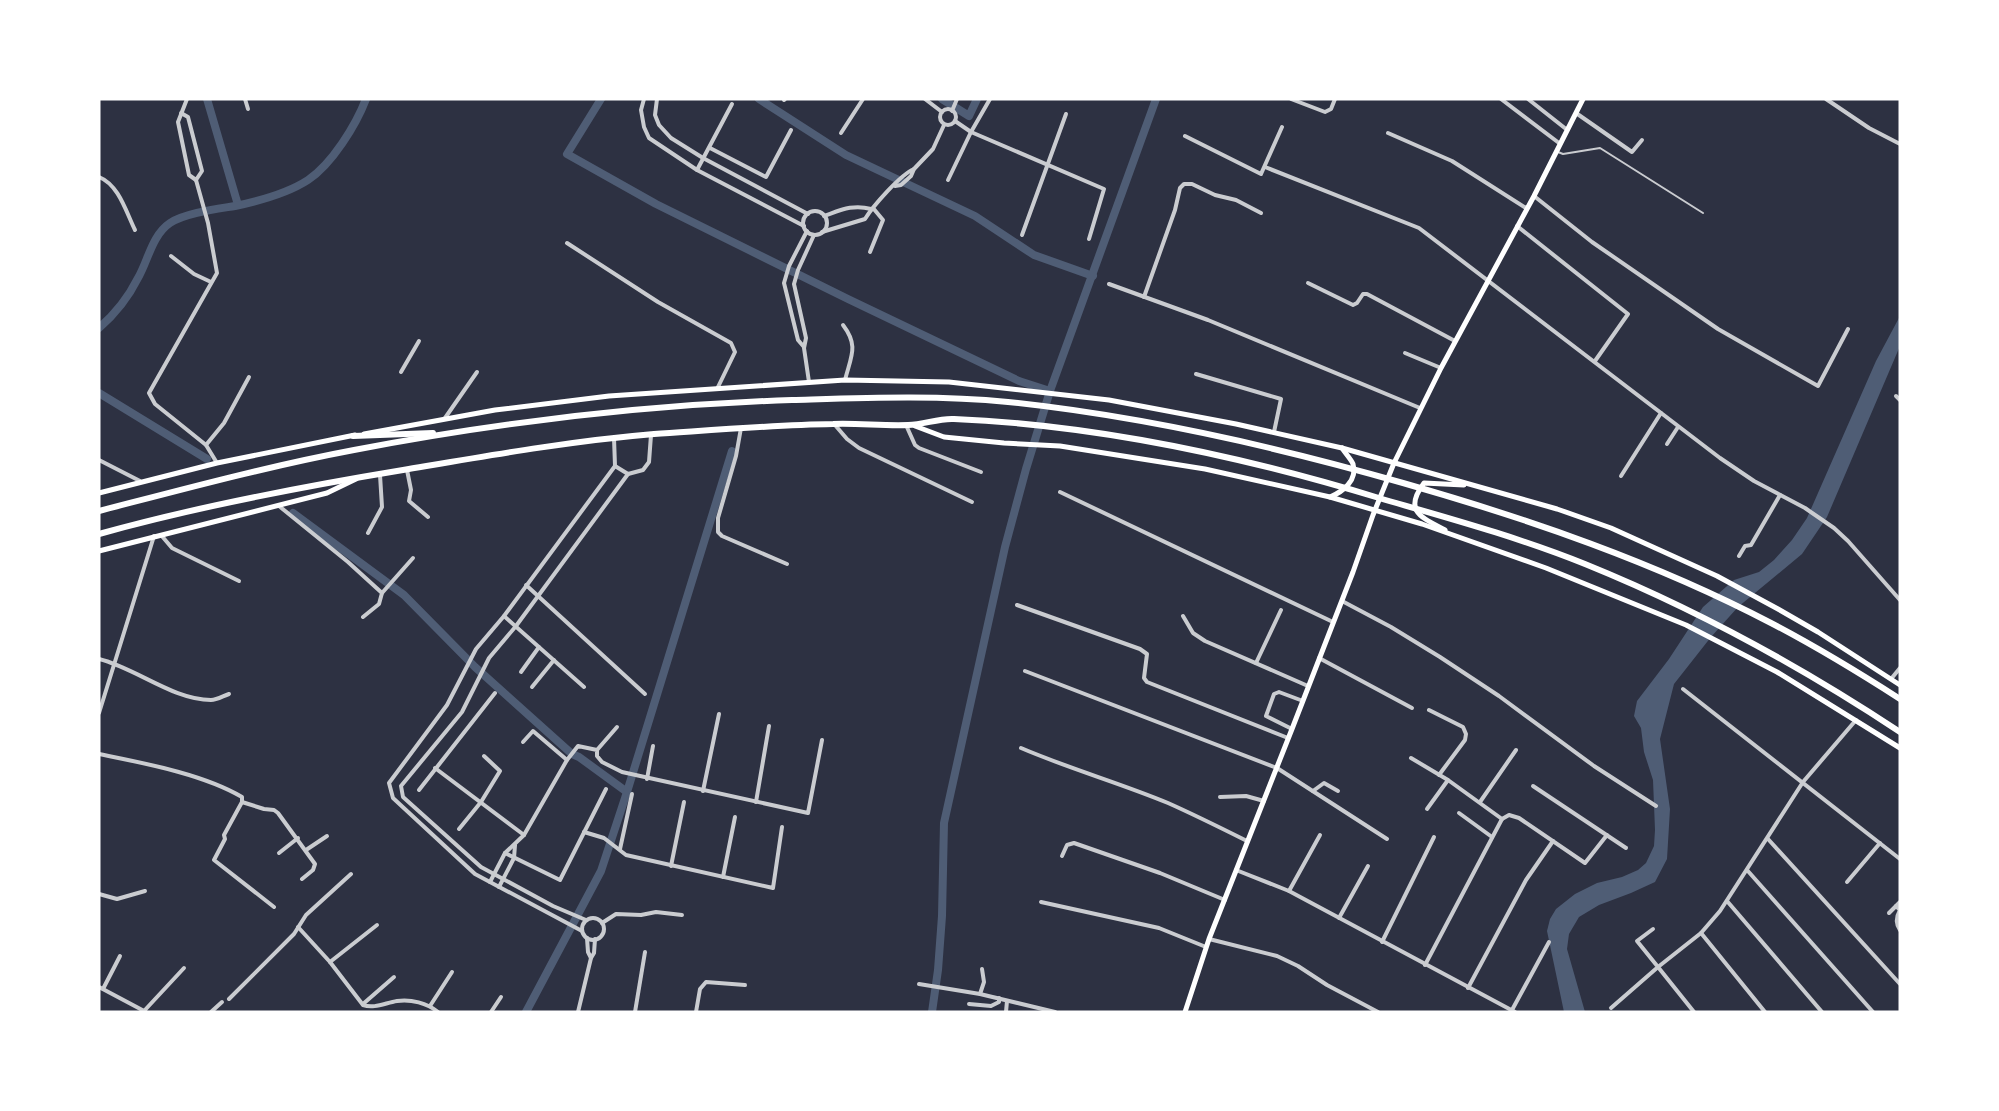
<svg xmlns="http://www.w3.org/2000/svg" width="1999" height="1111" font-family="Rubik,sans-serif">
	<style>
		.water { fill: #4f5d75 }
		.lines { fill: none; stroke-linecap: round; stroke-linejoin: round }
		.canal { stroke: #4f5d75; stroke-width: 8 }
		.service { stroke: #caccd0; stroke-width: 2 }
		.minor { stroke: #caccd0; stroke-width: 4 }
		.secondary { stroke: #fff; stroke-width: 5 }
		.primary { stroke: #fff; stroke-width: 6 }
	</style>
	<rect width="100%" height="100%" fill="#2d3142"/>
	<polygon class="water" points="1900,316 1900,346 1827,517 1802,554 1738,607 1711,637 1674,684 1660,739 1670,809 1667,859 1655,882 1631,893 1599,905 1579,917 1569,934 1567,949 1585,1012 1564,1012 1547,931 1550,919 1556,909 1575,894 1597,883 1622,877 1638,870 1646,863 1654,846 1655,830 1653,780 1644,752 1641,728 1634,716 1637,701 1669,659 1703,607 1734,580 1759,572 1774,560 1792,540 1807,518 1876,361"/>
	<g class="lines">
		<g class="canal">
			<polyline points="207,99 238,205"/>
			<polyline points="601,99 567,154 656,204 848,299 1019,381 1050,391"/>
			<polyline points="759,99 846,155 975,216 1034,255 1093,276"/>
			<polyline points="942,99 969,116 977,99"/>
			<path d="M99,328C114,315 129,296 138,278C148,261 152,235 170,223C185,213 217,209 235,206C259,201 288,193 308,180C332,164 356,125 366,99"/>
			<polyline points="99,393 207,459"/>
			<polyline points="293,513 404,595 475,667 572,754 579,757 627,792"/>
			<polyline points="526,1012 601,871 627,792 732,451"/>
			<polyline points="932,1012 938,970 942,916 944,823 1005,547 1026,469 1050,391 1156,99"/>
		</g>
		<polyline class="service" points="1558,152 1563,154 1600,148 1703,213"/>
		<g class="minor">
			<polyline points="245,99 248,109"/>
			<polyline points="644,99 641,110 644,127 649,138 697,170 804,226"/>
			<polyline points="657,99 655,115 659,125 671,138 703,158 808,214"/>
			<polyline points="925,99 942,112"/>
			<polyline points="1291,99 1325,112 1331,109 1335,99"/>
			<polyline points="1501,99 1559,143"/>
			<polyline points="1528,99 1566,129"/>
			<polyline points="1826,99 1869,128 1900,144"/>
			<polyline points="784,100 785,99"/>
			<circle cx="948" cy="117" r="8"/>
			<polyline points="952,111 957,99"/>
			<polyline points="181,113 188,117 202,171 196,180 189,175 178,122 187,99"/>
			<polyline points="1576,113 1632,152 1642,140"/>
			<polyline points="955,121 971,132 1104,189 1089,239"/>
			<polyline points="841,133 863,99"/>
			<polyline points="1388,133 1452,161 1526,208"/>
			<polyline points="1185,136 1261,174 1282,127"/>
			<polyline points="710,148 766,177 791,130"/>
			<polyline points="1265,167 1419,228 1720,458 1754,481 1805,508 1834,528 1848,541 1900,600"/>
			<polyline points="697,170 732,104"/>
			<path d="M99,177C119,185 126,212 135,230"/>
			<polyline points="196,180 208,223 217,273 149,393 155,404 206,445 217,463"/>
			<polyline points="948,180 971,132 990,99"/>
			<polyline points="895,186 901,185 911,176 914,169 933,149 944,125"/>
			<polyline points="1534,196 1592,242 1718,329 1818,386 1848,329"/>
			<circle cx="815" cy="223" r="12"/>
			<path d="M824,216C841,210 853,204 871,209"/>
			<polyline points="1517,226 1628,314 1595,361"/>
			<path d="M822,232L865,219C873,206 900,175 914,169"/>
			<polyline points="1022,235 1066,114"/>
			<polyline points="567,243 658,302 731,343 735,352 718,387"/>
			<polyline points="870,252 883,220 873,208"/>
			<polyline points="171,256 194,274 211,282"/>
			<polyline points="1308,283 1353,305 1357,303 1363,294 1367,294 1455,341"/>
			<polyline points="1109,284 1208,320 1420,408"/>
			<polyline points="1144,297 1175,210 1180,188 1184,184 1192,184 1215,195 1236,200 1261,213"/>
			<path d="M843,325C859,346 851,356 845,380"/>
			<polyline points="804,347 798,340 784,283 789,266 807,231"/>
			<polyline points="1405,353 1441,368"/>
			<polyline points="401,372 419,341"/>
			<polyline points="1196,374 1281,399 1274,432"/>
			<polyline points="809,382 804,348 806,338 794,284 798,270 814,235"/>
			<polyline points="1896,396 1900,400"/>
			<polyline points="445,418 477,372"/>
			<polyline points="835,425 847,439 859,448 972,502"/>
			<polyline points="906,425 915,445 919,448 981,472"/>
			<polyline points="741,428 736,456 718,518 718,532 722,536 787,564"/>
			<polyline points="614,438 615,466 628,474 643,470 649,462 651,435"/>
			<polyline points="1667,444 1678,427"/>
			<polyline points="206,445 224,423 249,377"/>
			<polyline points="99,460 140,481"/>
			<polyline points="407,470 411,490 409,501 428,517"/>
			<polyline points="1621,476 1661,413"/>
			<polyline points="1060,492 1333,622"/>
			<polyline points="279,506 348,562 382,593 379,604 363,617"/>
			<polyline points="368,533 382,507 380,475"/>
			<polyline points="161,535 172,548 239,581"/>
			<polyline points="1739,556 1745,546 1751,545 1780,495"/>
			<polyline points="526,585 645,694"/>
			<polyline points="382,593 413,558"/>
			<polyline points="1342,601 1391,627 1440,657 1499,696 1594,766 1656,806"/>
			<polyline points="1017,605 1140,649 1147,654 1144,678 1147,682 1288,738"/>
			<polyline points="504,616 584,687"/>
			<polyline points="1183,616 1193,633 1205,641 1308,686"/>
			<polyline points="1319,658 1412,708"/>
			<path d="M99,659C136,668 173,700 211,700C217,700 223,696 229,694"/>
			<polyline points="1256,663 1281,610"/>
			<polyline points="1025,671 1277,768 1387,839"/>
			<polyline points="521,672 539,647"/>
			<polyline points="1891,679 1900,668"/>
			<polyline points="532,687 554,660"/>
			<polyline points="1683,689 1900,859"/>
			<polyline points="1429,710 1463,727 1466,734 1465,740 1439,775"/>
			<polyline points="99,713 154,536"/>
			<polyline points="1292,729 1266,716 1274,694 1279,692 1303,701"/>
			<polyline points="523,742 533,731 567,760"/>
			<path d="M1021,748C1070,769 1120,783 1168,803C1195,815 1221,828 1247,841"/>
			<polyline points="597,750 617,727"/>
			<path d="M99,754C143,763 203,774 242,797V802L224,835L225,839L214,860L274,907"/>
			<polyline points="1411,758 1448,780 1502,819"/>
			<polyline points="435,768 524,835"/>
			<polyline points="647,779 653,746"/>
			<polyline points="1533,786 1626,848"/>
			<polyline points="419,790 495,693"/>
			<polyline points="703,791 719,714"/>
			<polyline points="1313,791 1324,783 1338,791"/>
			<polyline points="1220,797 1246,796 1264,801"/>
			<polyline points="242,802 264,809 274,810 278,813 315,864 313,870 302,879"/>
			<polyline points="756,802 769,726"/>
			<polyline points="1480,802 1516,750"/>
			<polyline points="1427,809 1448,780"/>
			<polyline points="1459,813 1492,837"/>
			<polyline points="459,829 481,802 500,771 484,756"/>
			<polyline points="584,832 604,838 626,855 773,888 782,827"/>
			<polyline points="1768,839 1900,984"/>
			<polyline points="620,849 632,794"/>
			<polyline points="306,850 327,836"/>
			<polyline points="279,853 298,838"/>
			<polyline points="505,853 560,880 606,789"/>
			<polyline points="1062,856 1067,845 1074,843 1160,873 1225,900"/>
			<polyline points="671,866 684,802"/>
			<polyline points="1236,870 1289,891 1515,1012"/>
			<polyline points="1747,870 1873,1012"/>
			<polyline points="723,877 735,817"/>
			<polyline points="490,882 505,853 524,835 567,760 578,746 597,750 597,756 602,762 622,772 808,813 822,740"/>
			<polyline points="1847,882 1880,843"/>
			<polyline points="499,887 514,858 515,845"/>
			<polyline points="1289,891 1320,835"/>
			<polyline points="99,894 117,899 145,891"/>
			<polyline points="1727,901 1822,1012"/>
			<polyline points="1041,902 1159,928 1206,947"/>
			<path d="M1896,906L1900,910C1896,917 1895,923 1900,930"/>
			<polyline points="1889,913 1900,902"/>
			<polyline points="1339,918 1368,866"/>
			<circle cx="593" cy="929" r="11"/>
			<polyline points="586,920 553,906 481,867 403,797 401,786 462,712 489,658 516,626 628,474"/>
			<polyline points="602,923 616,914 641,915 656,912 682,915"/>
			<path d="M298,927L330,962L363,1005C374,1009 385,1003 397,1001C411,999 427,1003 438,1012"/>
			<polyline points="582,931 475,874 393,798 389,783 447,705 476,649 504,616 615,466"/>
			<polyline points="1701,933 1765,1012"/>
			<polyline points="587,938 588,952 591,958"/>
			<polyline points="1209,939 1277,956 1298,966 1327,985 1378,1012"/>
			<polyline points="1382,942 1434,837"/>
			<polyline points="330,962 377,925"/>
			<polyline points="1425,965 1502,819 1509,815 1519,818 1585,863 1607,835"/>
			<polyline points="919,984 980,994 1055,1012"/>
			<polyline points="99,987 146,1012"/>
			<polyline points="1468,988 1526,880 1553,841"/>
			<polyline points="103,989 120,956"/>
			<polyline points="980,994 984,982 982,969"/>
			<polyline points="229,999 294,934 306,915 351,874"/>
			<polyline points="363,1004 394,977"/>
			<polyline points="969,1004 991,1006 999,1002 999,998"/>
			<polyline points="430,1006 452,972"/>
			<polyline points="1611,1008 1658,967 1637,941 1653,929"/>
			<polyline points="1512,1010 1549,942"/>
			<polyline points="144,1011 184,968"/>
			<polyline points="211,1012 222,1002"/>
			<polyline points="491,1012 501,997"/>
			<polyline points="578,1012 591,958 594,953 595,939"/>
			<polyline points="635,1012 645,952"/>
			<polyline points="696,1012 700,989 706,982 745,985"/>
			<polyline points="1006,1012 1007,1001"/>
			<polyline points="1694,1012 1658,967 1701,933 1720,911 1803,782 1856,720"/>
		</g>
		<g class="secondary">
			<polyline points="915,426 944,437 1004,443 1060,446 1205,469 1330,497 1422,524 1546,568 1686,625 1777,672 1900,748"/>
			<polyline points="364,434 495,410 609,396 845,380 949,382 1109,400 1236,424 1342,448 1557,509 1611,528 1717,576 1778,609 1818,632 1900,685"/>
			<polyline points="99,493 217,463 355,435"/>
			<path d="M1330,497C1342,492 1358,481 1353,464C1351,459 1345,453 1342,448"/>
			<path d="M1445,530C1421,517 1403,511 1424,483L1464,485"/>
			<polyline points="99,551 327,493 356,479"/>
			<polyline points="1185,1012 1209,939 1292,729 1353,572 1373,515 1394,463 1441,368 1534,196 1583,99"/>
		</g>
		<g class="primary">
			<polyline points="353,436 433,433"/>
			<path d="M99,511C184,489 269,466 354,450C499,422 645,405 792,400C864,398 937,395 1008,402C1142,416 1274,446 1403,483C1529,519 1654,562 1771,623C1815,646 1858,672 1900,699"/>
			<path d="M99,534C199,506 300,487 403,470C486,456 570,441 654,434C714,430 773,425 833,424C858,423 883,426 908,425C924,425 938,418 954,419C1099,425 1241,456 1379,498C1448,518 1518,537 1585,564C1696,609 1800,666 1900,732"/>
		</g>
	</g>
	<rect width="1999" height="1111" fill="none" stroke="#ffffff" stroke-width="201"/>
</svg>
